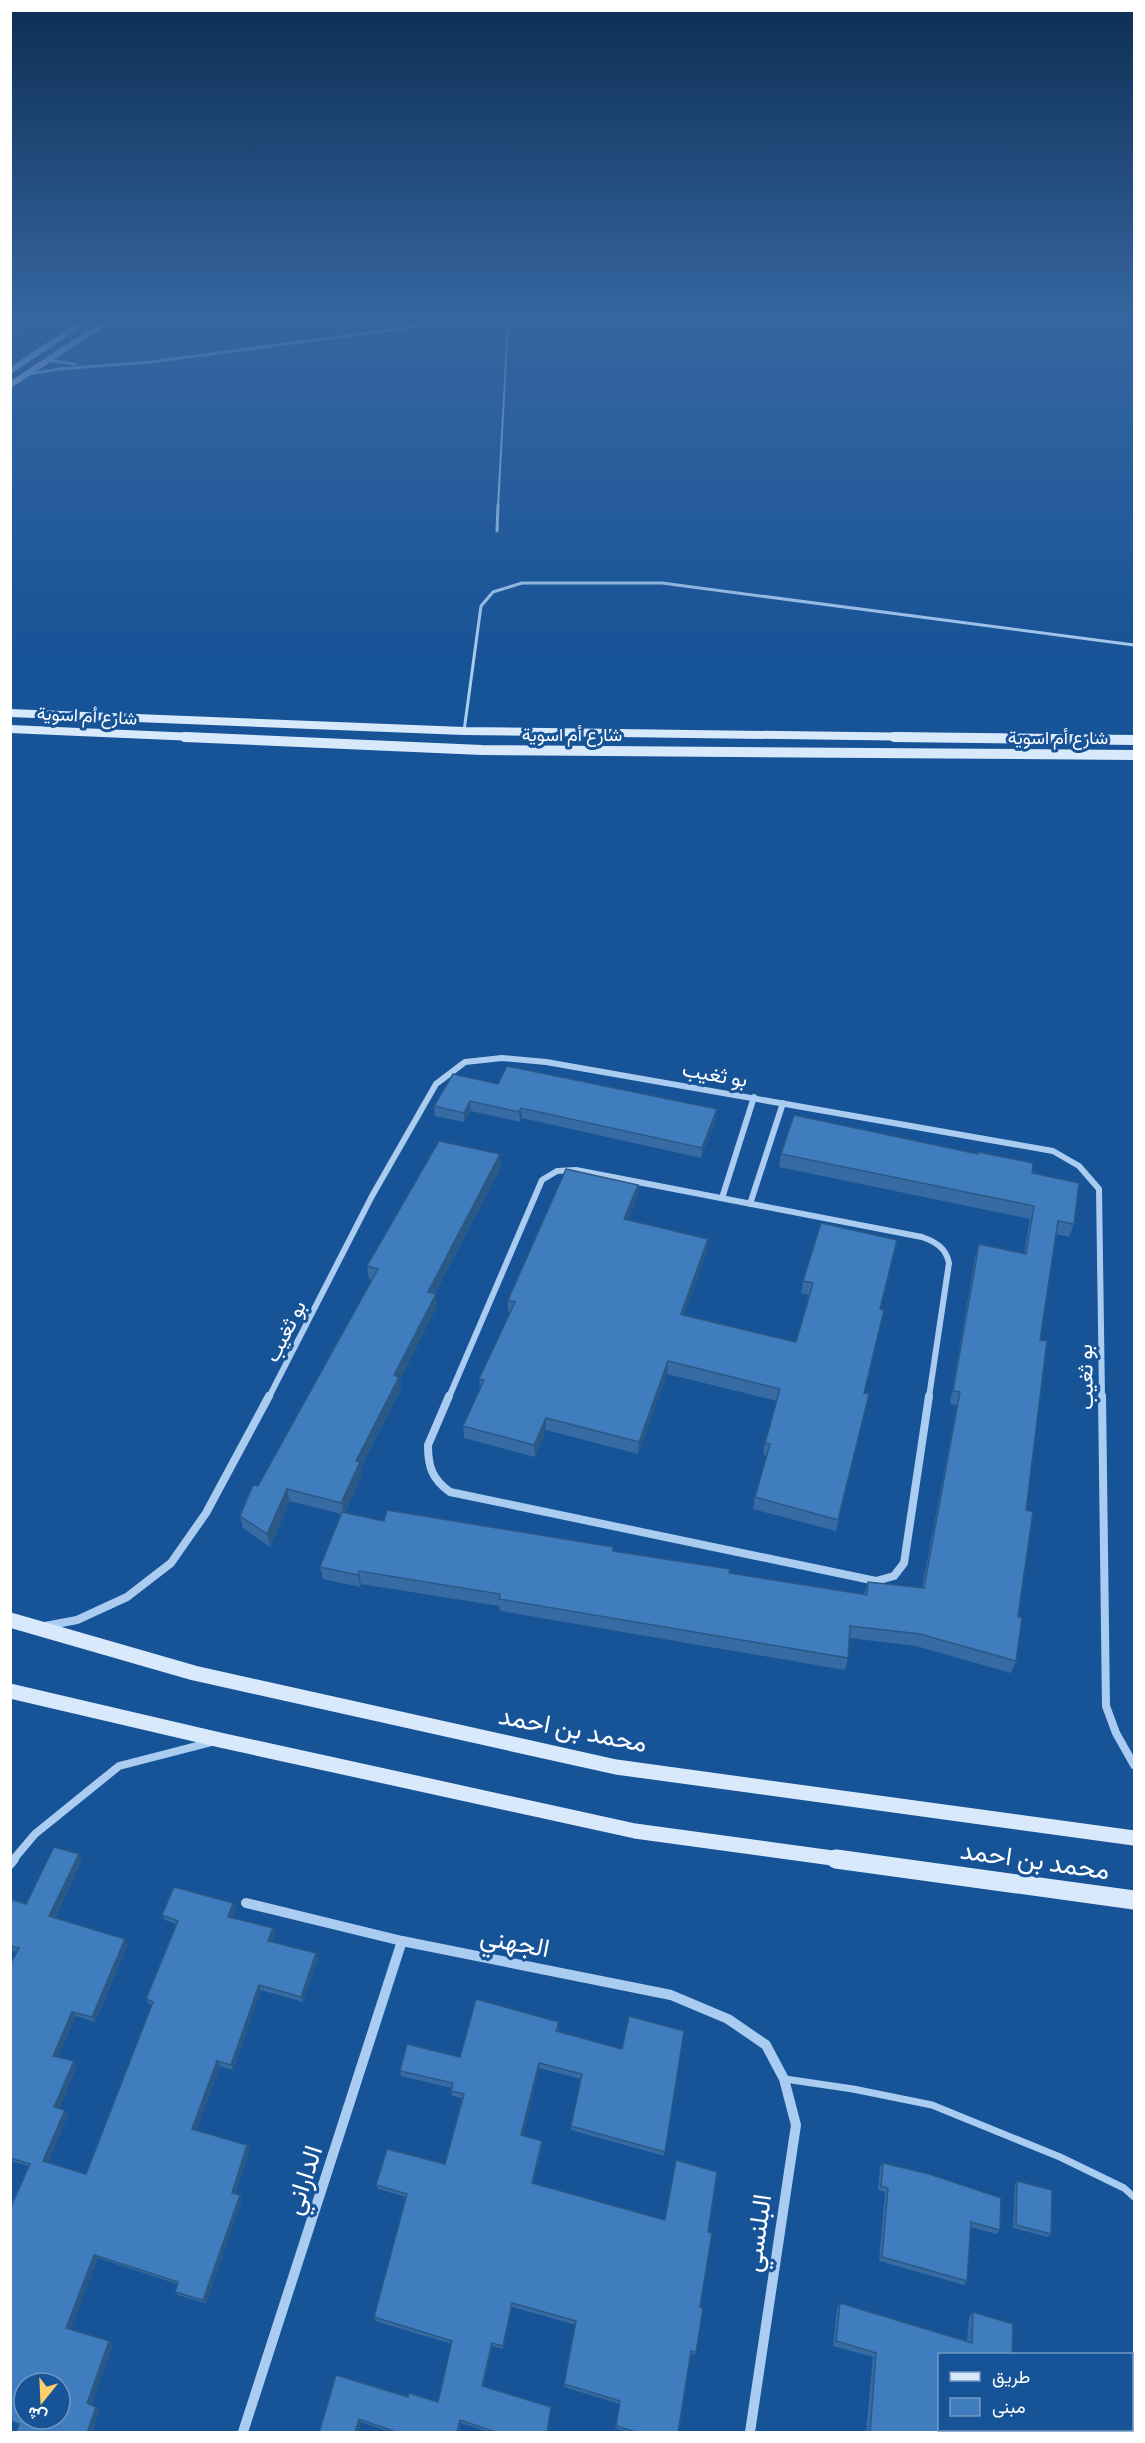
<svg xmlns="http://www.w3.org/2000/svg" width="1145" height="2443" font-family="Cabin,Vazirmatn,sans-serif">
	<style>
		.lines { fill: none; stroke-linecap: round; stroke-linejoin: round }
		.lane-far2 { stroke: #aaccf1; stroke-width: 2 }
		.lane-far1 { stroke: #aaccf1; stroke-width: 3 }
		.lane { stroke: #aaccf1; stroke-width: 7 }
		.street-far3 { stroke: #aaccf1; stroke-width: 3 }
		.street-far2 { stroke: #aaccf1; stroke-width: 6 }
		.street-far1 { stroke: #aaccf1; stroke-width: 8 }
		.street { stroke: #aaccf1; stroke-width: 10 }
		.secondary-far4 { stroke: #d8e9fc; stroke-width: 6 }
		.secondary-far3 { stroke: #d8e9fc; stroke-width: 8 }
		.secondary-far2 { stroke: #d8e9fc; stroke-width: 10 }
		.secondary-far1 { stroke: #d8e9fc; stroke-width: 15 }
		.secondary { stroke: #d8e9fc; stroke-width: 19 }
		.wall { fill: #366ca3 }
		.shaded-wall { fill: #2c5885 }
		.building { fill: #3f7dbe; stroke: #2c5885; stroke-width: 1.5; fill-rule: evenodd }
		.labels { text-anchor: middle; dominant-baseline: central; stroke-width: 6; stroke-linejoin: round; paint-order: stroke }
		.far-street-label { font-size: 18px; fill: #fff; stroke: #175397 }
		.street-label { font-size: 21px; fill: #fff; stroke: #175397 }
		.near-street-label { font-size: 26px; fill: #fff; stroke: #175397 }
	</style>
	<rect width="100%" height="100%" fill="#175397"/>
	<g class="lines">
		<polyline class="lane-far2" points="498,507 508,322"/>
		<g class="lane-far1">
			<polyline points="497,531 498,505"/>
			<polyline points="464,731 481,606 493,592 522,583 662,583 1134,645"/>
		</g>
		<polyline class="lane" points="785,2079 853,2089 932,2105 1060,2157 1124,2188 1134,2197"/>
		<g class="street-far3">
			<polyline points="47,360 75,364"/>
			<polyline points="29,374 59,369 151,362 450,322"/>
		</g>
		<g class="street-far2">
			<polyline points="722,1198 754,1097"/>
			<polyline points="750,1204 783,1103"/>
			<polyline points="269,1397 372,1196 436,1084 465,1062 502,1058 546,1062 1053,1151 1079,1166 1099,1189 1102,1397"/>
			<path d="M449,1397L542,1180L557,1171L576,1170L922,1237C936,1242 946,1248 949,1263L929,1397"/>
		</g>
		<g class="street-far1">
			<path d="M449,1396L428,1445C428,1467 432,1479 450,1492L876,1581L894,1576L904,1563L929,1396"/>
			<polyline points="1102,1396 1106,1706 1116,1733 1134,1765"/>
			<polyline points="45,1626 77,1620 127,1597 171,1563 206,1513 269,1396"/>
			<polyline points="13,1860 35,1834 119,1766 212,1742"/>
		</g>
		<g class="street">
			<polyline points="10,1864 14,1859"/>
			<polyline points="246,1903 402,1941 671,1995 728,2019 766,2045 784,2079 796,2125 750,2432"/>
			<polyline points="243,2432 402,1941"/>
		</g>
		<g class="secondary-far4">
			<polyline points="10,371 83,322"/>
			<polyline points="10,385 106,322"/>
		</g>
		<g class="secondary-far3">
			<polyline points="10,713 464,731 1005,738"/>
			<polyline points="10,729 218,738"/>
		</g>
		<g class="secondary-far2">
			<polyline points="185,737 482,750 1134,755"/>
			<polyline points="894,737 1134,740"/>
		</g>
		<g class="secondary-far1">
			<polyline points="10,1620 194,1673 616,1767 1134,1838"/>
			<polyline points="10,1691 220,1740 635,1831 847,1860"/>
		</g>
		<polyline class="secondary" points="836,1859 1134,1900"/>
	</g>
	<g class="wall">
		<polygon points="10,325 22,333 23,338 10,337"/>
		<polygon points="498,1084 716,1119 701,1158 522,1118 520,1122 471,1111 464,1122 435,1116 434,1106"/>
		<polygon points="781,1154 1032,1173 1074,1224 1069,1237 1056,1234 1040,1340 1018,1616 1016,1661 1011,1673 916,1646 849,1638 848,1658 845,1670 500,1611 499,1606 361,1584 360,1587 323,1579 320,1567 341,1514 290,1501 270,1547 243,1528 240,1516 258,1486 372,1280 369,1279 367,1266 501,1167 435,1293 437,1306 400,1380 401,1389 361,1467 362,1474 345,1513 384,1521 613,1551 729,1573 864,1594 868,1582 922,1588 957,1405 950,1404 975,1257 979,1244 1024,1254 1030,1219 779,1167"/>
		<polygon points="638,1185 637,1198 628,1220 707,1251 684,1315 796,1342 809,1295 801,1293 803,1281 821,1223 880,1309 864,1393 869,1394 836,1531 753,1509 755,1497 767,1456 763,1455 765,1443 777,1401 667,1374 638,1454 546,1430 535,1457 464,1438 463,1426 480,1391 479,1379 510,1313 508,1312 508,1300"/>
		<polygon points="79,1854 82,1859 55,1918 128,1944 95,2022 76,2016 58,2057 77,2066 59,2109 68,2115 48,2162 86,2174 152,2006 149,2004 146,1999 176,1924 165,1920 162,1915 233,1903 236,1909 232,1918 273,1928 275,1933 272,1942 318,1958 303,2002 261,1990 233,2070 220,2066 196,2130 247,2145 250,2149 235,2194 242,2199 206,2303 178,2295 175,2292 177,2284 98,2258 70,2329 109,2341 113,2344 91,2405 100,2409 91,2433 16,2433 19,2424 10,2421 10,2209 29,2166 10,2161 10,1965 17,1952 10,1950 10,1899 26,1904"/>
		<polygon points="559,2027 558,2031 622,2049 684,2031 664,2156 571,2130 571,2126 581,2079 539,2068 523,2136 542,2141 542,2146 533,2183 708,2232 700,2307 696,2352 695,2355 690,2354 678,2433 630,2433 615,2428 620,2404 564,2387 576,2325 512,2307 503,2349 492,2346 483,2387 551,2407 547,2433 492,2433 461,2423 459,2433 393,2433 361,2422 358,2433 319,2433 408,2397 438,2402 452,2344 375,2321 374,2317 406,2197 378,2189 376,2185 445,2164 462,2098 452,2096 451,2091 452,2088 401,2076 400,2071 460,2057"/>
		<polygon points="883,2163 1000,2230 996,2234 971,2227 967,2281 964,2285 879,2261 885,2192 878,2190 880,2167"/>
		<polygon points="1017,2181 1051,2234 1048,2237 1013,2228 1015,2184"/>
		<polygon points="840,2303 967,2341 969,2317 973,2312 1012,2355 939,2355 975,2433 866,2433 873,2357 833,2346 837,2308"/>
	</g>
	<g class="shaded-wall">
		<polygon points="470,1101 471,1111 464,1122 464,1113"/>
		<polygon points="521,1108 522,1118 520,1122 519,1112"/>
		<polygon points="717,1109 716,1119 701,1158 702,1148"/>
		<polygon points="500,1154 501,1167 429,1304 428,1292"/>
		<polygon points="638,1185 637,1198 623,1232 624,1219"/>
		<polygon points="708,1239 707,1251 680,1326 681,1314"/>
		<polygon points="436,1294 437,1306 400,1380 401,1389 361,1467 362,1474 344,1515 341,1503 356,1461 394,1375"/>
		<polygon points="668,1361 667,1374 638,1454 639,1442"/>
		<polygon points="546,1418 546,1430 535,1457 534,1445"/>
		<polygon points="287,1489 290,1501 270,1547 267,1534"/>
		<polygon points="359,1571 361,1584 360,1587 358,1575"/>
		<polygon points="79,1854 82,1859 53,1921 49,1916"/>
		<polygon points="233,1903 236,1909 231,1922 228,1917"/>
		<polygon points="273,1928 275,1933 270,1946 268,1941"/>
		<polygon points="125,1939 128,1944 95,2022 92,2017"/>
		<polygon points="316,1953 318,1958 303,2002 301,1997"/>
		<polygon points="259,1985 261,1990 233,2070 231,2065"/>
		<polygon points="72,2012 76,2016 57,2060 53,2056"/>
		<polygon points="74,2061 77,2066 58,2112 54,2107"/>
		<polygon points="217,2061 220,2066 195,2133 192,2129"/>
		<polygon points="539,2063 539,2068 522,2140 521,2135"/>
		<polygon points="65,2110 68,2115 47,2165 43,2161"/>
		<polygon points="542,2141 542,2146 532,2187 532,2183"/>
		<polygon points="247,2145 250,2149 234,2196 232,2193"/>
		<polygon points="240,2195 242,2199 206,2303 203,2300"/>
		<polygon points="94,2255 98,2258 70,2331 66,2328"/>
		<polygon points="512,2303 512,2307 503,2349 503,2346"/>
		<polygon points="109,2341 113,2344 91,2406 87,2403"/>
		<polygon points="492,2343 492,2346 482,2389 482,2386"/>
		<polygon points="96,2407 100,2409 91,2433 87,2433"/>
		<polygon points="359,2419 361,2422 358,2433 355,2433"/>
		<polygon points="460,2420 461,2423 459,2433 457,2433"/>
	</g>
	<g class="building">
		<polygon points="10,325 22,333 10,332"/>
		<polygon points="507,1066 717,1109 702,1148 521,1108 519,1112 470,1101 464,1113 434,1106 453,1074 498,1084"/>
		<polygon points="794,1115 978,1154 978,1152 1033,1163 1032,1173 1079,1183 1074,1224 1058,1221 1040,1340 1047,1341 1026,1510 1033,1512 1018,1616 1022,1618 1016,1661 920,1634 850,1626 848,1658 499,1599 500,1594 359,1571 358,1575 320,1567 342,1512 384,1521 387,1510 613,1547 613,1551 730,1569 729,1573 867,1595 868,1582 924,1588 960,1392 953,1391 979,1244 1026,1254 1034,1206 781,1154"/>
		<polygon points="439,1141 500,1154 428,1292 436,1294 394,1375 399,1377 356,1461 360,1462 341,1503 287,1489 267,1534 240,1516 253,1485 258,1486 378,1269 367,1266"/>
		<polygon points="566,1169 638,1185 624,1219 708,1239 681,1314 683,1315 796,1342 813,1283 803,1281 821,1223 897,1240 880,1309 884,1310 864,1393 869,1394 838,1520 755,1497 770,1444 765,1443 780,1389 668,1361 639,1442 546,1418 534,1445 463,1426 484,1380 479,1379 515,1302 508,1300"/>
		<path d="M54,1847L79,1854L49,1916L125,1939L92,2017L72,2012L53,2056L74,2061L54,2107L65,2110L43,2161L86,2174L153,2002L146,1999L178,1921L162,1915L174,1887L233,1903L228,1917L273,1928L268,1941L316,1953L301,1997L259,1985L231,2065L217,2061L192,2129L247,2145L232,2193L240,2195L203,2300L175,2292L178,2282L94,2255L66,2328L109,2341L87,2403L96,2407L87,2433H16L19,2424L10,2421V2209L30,2164L10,2158V1965L19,1948L10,1946V1899L26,1904ZM24,2383H60V2419H24Z"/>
		<polygon points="476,1999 559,2022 556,2031 622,2049 629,2016 684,2031 665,2152 571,2126 582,2074 539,2063 521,2135 542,2141 532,2183 665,2220 676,2160 717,2172 708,2232 712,2233 700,2307 703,2308 696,2352 691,2351 678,2433 639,2433 616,2426 620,2401 564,2384 576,2321 512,2303 503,2346 492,2343 482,2386 551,2407 547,2433 499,2433 460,2420 457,2433 399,2433 359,2419 355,2433 319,2433 336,2375 408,2397 409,2393 438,2402 452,2341 374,2317 407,2194 376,2185 387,2149 445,2164 464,2094 451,2091 453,2083 400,2071 407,2044 460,2057"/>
		<polygon points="883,2163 929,2174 1001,2198 1000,2230 971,2222 967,2281 882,2257 888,2188 881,2186"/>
		<polygon points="1017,2181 1052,2190 1051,2234 1016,2225"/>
		<polygon points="840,2303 972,2343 973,2312 1013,2324 1012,2355 939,2355 939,2430 976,2430 975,2433 870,2433 876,2353 836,2341"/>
	</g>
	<linearGradient id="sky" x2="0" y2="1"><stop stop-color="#0d2e53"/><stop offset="0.48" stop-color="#3666a1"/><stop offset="1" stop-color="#3666a1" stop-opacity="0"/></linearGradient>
	<rect width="1145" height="664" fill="url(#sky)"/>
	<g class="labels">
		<g class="far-street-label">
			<text transform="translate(87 716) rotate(3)">شارع أم اسوية</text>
			<text x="572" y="735">شارع أم اسوية</text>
			<text x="1058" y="738">شارع أم اسوية</text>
		</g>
		<g class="street-label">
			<text transform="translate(715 1074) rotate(10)">بو ثغيب</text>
			<text transform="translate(285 1331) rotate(-63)">بو ثغيب</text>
			<text transform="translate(1085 1377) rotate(-91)">بو ثغيب</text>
		</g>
		<g class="near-street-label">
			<text transform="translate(573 1729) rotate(11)">محمد بن احمد</text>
			<text transform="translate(1035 1860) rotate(8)">محمد بن احمد</text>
			<text transform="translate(515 1942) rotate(11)">الجهني</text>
			<text transform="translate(303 2180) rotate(-72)">الداراني</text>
			<text transform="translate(757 2233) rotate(-82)">البلنسي</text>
		</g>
	</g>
	<rect width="1145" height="2443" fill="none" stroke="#ffffff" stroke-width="24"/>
	<rect x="938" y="2353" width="195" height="78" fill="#175397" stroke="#7498c1" stroke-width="1.5"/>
	<rect x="950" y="2372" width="30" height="9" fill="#d8e9fc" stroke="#7498c1" stroke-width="1.5"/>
	<text x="992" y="2383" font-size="18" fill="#ffffff">طريق</text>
	<rect x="950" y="2398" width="30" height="18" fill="#3f7dbe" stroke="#7498c1" stroke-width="1.5"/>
	<text x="992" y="2413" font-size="18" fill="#ffffff">مبنى</text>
	<g transform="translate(42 2401) rotate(198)"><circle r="28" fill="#175397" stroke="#7498c1" stroke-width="1.5"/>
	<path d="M0-4.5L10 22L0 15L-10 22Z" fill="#ffcf6a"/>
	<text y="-9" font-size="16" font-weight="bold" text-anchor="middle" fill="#ffffff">ش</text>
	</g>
</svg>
